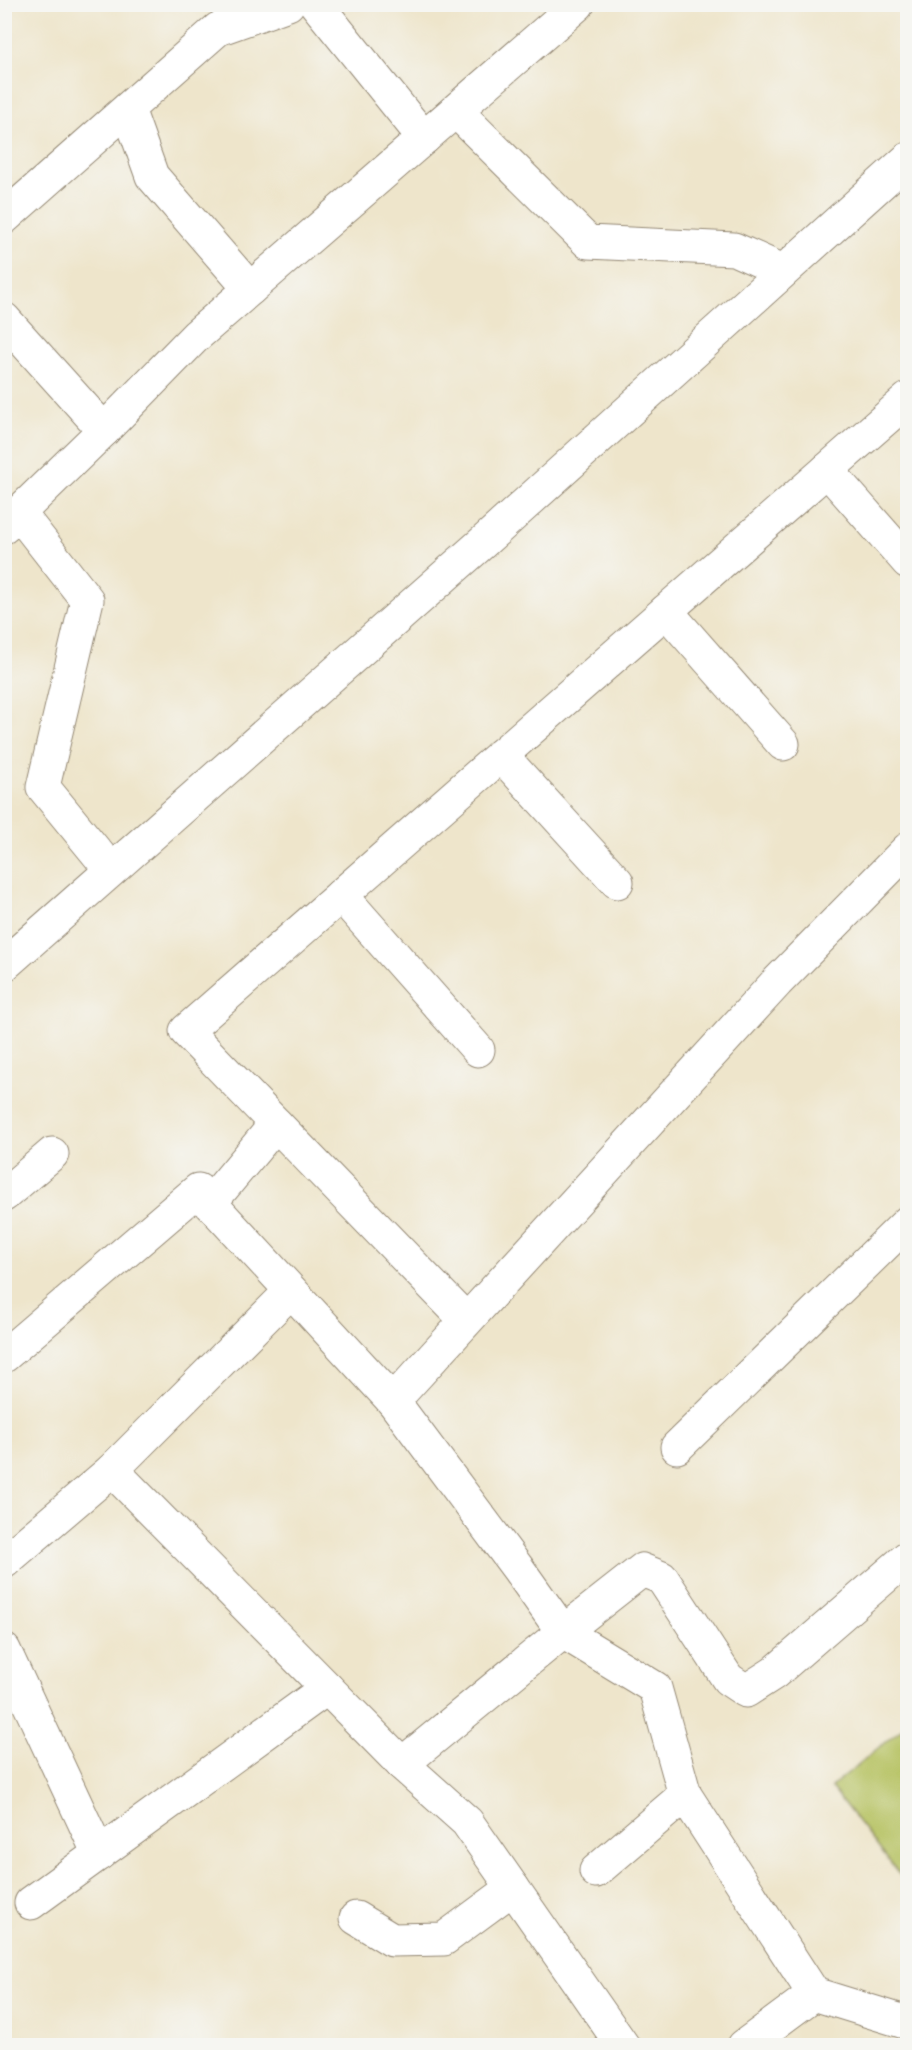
<svg xmlns="http://www.w3.org/2000/svg" width="912" height="2050" font-family="Delius,sans-serif">
	<style>
		.green { fill: #b7c365; stroke: #797642; stroke-width: 1.5 }
		.lines { fill: none; stroke-linecap: round; stroke-linejoin: round }
		.minor-casing { stroke: #948874; stroke-width: 35 }
		.minor { stroke: #fff; stroke-width: 33 }
	</style>
	<rect width="100%" height="100%" fill="#f6f6f2"/>
	<filter id="ink" filterUnits="userSpaceOnUse"><feTurbulence type="fractalNoise" baseFrequency=".0167" numOctaves="2"/><feDisplacementMap in="SourceGraphic" scale="12" xChannelSelector="R" yChannelSelector="G"/><feConvolveMatrix kernelMatrix="1 2 1 2 8 2 1 2 1" color-interpolation-filters="sRGB"/></filter>
	<filter id="wash" filterUnits="userSpaceOnUse"><feTurbulence type="fractalNoise" baseFrequency=".008" numOctaves="4" result="noise"/><feDisplacementMap in="SourceGraphic" scale="24" xChannelSelector="R" yChannelSelector="G"/><feGaussianBlur stdDeviation="1.35" result="paint"/><feColorMatrix in="noise" values="0 0 0 0 0 0 0 0 0 0 0 0 0 0 0 0 0 1.4 0 .05"/><feComposite in="paint" operator="in"/></filter>
	<g filter="url(#wash)">
		<rect width="100%" height="100%" fill="#eee5cb"/>
		<polygon class="green" points="907,1724 907,1884 831,1787"/>
	</g>
	<g filter="url(#ink)">
		<g class="lines">
			<g class="minor-casing">
				<g id="minor">
					<polyline points="316,4 424,138"/>
					<polyline points="128,109 152,176 250,289"/>
					<polyline points="456,111 588,242 734,249 783,271"/>
					<polyline points="4,218 218,29 288,4"/>
					<polyline points="4,319 104,430"/>
					<polyline points="827,470 908,562"/>
					<polyline points="19,513 87,600 43,787 111,870"/>
					<polyline points="4,527 104,430 196,336 578,4"/>
					<polyline points="666,611 783,744"/>
					<polyline points="501,755 617,882"/>
					<polyline points="341,895 478,1050"/>
					<polyline points="4,965 481,544 908,159"/>
					<polyline points="4,1195 52,1154"/>
					<polyline points="210,1203 276,1124"/>
					<polyline points="291,1291 112,1470 402,1764 467,1822 623,2046"/>
					<polyline points="466,1320 186,1031 908,399"/>
					<polyline points="4,1356 198,1190 393,1401 777,982 908,849"/>
					<polyline points="393,1401 519,1570 563,1632 655,1688 685,1795 814,1994 908,2023"/>
					<polyline points="677,1447 908,1222"/>
					<polyline points="4,1562 112,1470"/>
					<polyline points="4,1650 99,1854"/>
					<polyline points="402,1764 563,1632 642,1570 662,1578 728,1679 746,1691 774,1673 908,1557"/>
					<polyline points="596,1871 685,1795"/>
					<polyline points="31,1903 327,1688"/>
					<polyline points="356,1918 392,1940 444,1939 513,1888"/>
					<polyline points="744,2046 814,1994"/>
				</g>
			</g>
			<use href="#minor" class="minor"/>
		</g>
	</g>
	<rect width="912" height="2050" fill="none" stroke="#f6f6f2" stroke-width="24"/>
</svg>
